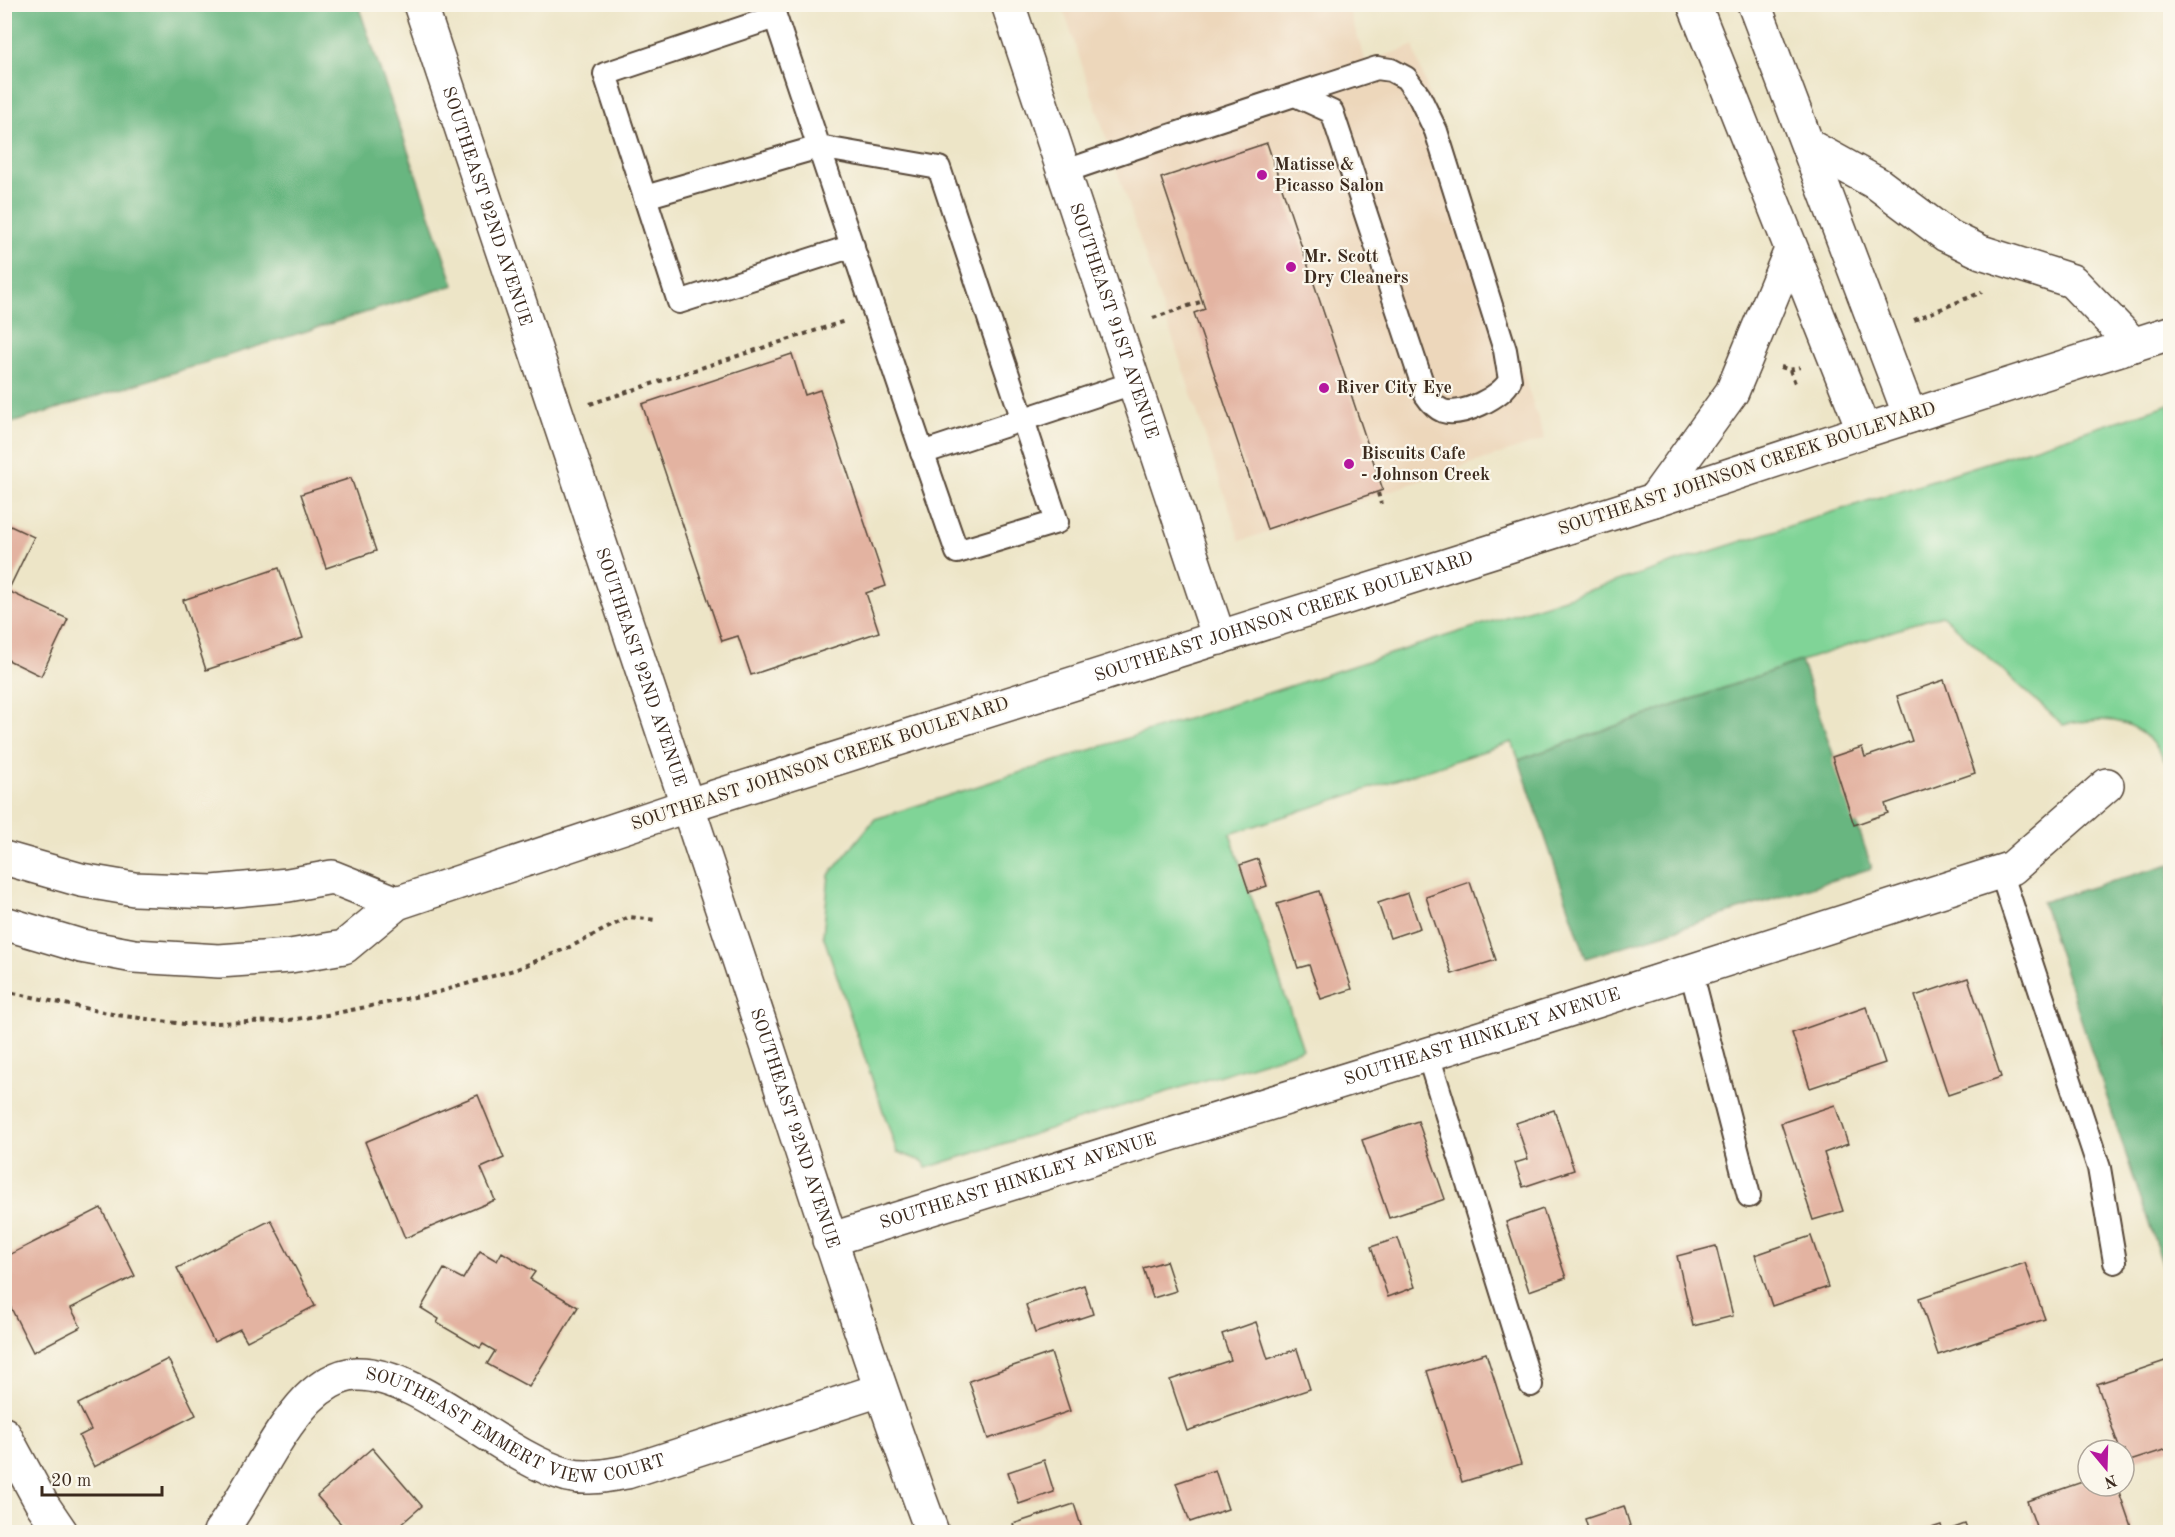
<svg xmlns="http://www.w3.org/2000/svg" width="2175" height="1537" font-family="'Old Standard TT',serif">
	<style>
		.built { fill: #edd7bb }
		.green { fill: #80d497; stroke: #5e7f5a; stroke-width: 1.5 }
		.forest { fill: #68b680; stroke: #52704f; stroke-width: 1.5 }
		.building { fill: #e3b3a1 }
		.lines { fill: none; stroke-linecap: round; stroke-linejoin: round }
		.service-casing { stroke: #564637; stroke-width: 26 }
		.minor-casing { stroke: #564637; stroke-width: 36 }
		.tertiary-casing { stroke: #564637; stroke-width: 36 }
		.secondary-casing { stroke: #564637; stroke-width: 36 }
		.primary-casing { stroke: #564637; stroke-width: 36 }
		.motorway-casing { stroke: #564637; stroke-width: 36 }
		.path { stroke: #564637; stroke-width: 4; stroke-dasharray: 4.5 4.5; stroke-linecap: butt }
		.service { stroke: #fff; stroke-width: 22 }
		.minor { stroke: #fff; stroke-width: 33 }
		.tertiary { stroke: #fff; stroke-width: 33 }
		.secondary { stroke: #fff; stroke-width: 33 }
		.primary { stroke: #fff; stroke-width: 33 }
		.motorway { stroke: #fff; stroke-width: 33 }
		.poi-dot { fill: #b5179e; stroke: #fbf7ec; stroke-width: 2 }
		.labels { text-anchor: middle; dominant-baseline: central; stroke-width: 4.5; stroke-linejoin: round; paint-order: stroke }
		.poi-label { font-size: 18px; font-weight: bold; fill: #3b2a1e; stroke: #fbf7ec; text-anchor: start }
		.street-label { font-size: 18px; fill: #3b2a1e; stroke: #fbf7ec }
	</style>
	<rect width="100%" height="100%" fill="#fbf7ec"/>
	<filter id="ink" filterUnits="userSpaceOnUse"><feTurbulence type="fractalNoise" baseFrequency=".0167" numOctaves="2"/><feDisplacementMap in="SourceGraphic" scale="12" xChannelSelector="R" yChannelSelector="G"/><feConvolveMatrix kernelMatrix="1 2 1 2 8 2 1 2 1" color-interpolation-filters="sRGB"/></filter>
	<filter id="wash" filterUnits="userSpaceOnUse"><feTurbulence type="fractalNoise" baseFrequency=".008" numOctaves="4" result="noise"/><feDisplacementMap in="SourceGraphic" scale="24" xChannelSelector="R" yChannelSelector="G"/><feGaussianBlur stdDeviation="1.35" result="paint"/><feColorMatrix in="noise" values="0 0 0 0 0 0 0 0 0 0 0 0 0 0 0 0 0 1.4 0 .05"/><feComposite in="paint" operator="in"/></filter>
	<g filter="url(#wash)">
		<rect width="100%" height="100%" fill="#ede5c7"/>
		<polygon class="built" points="1062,5 1347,5 1366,62 1413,46 1545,439 1240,541"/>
		<path class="green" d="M2170,404V770C2143,719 2118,714 2063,725L1942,615L1801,661L1519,760L1512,742L1230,834L1303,1049L926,1168L924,1162L897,1152L823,935L829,875L875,819Z"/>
		<g class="forest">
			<polygon points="5,4 358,5 454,285 5,425"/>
			<polygon points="1801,661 1872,868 1586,958 1519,760"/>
			<polygon points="2170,864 2170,1287 2042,902"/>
		</g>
		<g id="blocks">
			<g class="building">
				<polygon points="1267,143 1383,490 1267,529 1194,313 1205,309 1161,178"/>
				<polygon points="792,354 805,395 820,390 886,586 866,593 879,632 751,675 738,636 722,641 642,404"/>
				<polygon points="351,478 376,551 326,568 301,494"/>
				<polygon points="4,523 34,537 8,591 68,619 41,676 4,658"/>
				<polygon points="279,568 303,638 206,670 183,600"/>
				<polygon points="1944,680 1975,773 1885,804 1888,813 1854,825 1832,757 1862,747 1865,757 1912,741 1897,696"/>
				<polygon points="1258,859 1267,886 1249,892 1240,865"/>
				<polygon points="1470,882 1496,960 1452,974 1426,897"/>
				<polygon points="1319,891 1352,989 1321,999 1309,965 1298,968 1277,904"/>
				<polygon points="1408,893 1420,928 1390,938 1378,903"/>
				<polygon points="1968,978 2001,1077 1948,1095 1915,996"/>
				<polygon points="1866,1007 1885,1063 1810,1088 1792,1033"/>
				<polygon points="478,1095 504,1158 481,1168 495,1200 405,1238 365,1142"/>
				<polygon points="1835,1105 1848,1144 1824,1153 1843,1211 1813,1220 1781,1123"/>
				<polygon points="1554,1110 1574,1170 1523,1187 1515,1163 1528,1159 1516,1123"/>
				<polygon points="1418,1121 1445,1199 1389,1218 1362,1140"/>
				<polygon points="101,1208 135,1276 71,1308 81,1327 33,1352 5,1296 5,1257"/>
				<polygon points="1543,1209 1566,1278 1529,1291 1506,1222"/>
				<polygon points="271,1220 315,1306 247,1341 240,1329 214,1342 177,1268"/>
				<polygon points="1811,1236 1828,1287 1772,1306 1755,1255"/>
				<polygon points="1398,1238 1415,1287 1388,1297 1371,1247"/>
				<polygon points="1716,1246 1733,1316 1693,1326 1677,1256"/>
				<polygon points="480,1251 497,1261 502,1252 535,1272 530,1279 578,1307 529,1387 487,1364 495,1351 483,1344 480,1348 437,1323 439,1319 421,1308 444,1269 463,1279"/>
				<polygon points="1166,1261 1176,1291 1153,1298 1143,1268"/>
				<polygon points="2025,1263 2045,1319 1938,1355 1919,1298"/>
				<polygon points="1084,1285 1093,1314 1035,1333 1026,1305"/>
				<polygon points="1256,1322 1268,1359 1297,1349 1310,1389 1187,1431 1170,1380 1231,1360 1222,1334"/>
				<polygon points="1051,1353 1070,1411 988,1439 969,1381"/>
				<polygon points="1486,1353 1521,1464 1462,1482 1427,1371"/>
				<polygon points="168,1359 196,1415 94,1467 79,1436 91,1430 78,1404"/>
				<polygon points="2168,1360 2170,1367 2170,1448 2124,1463 2124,1450 2120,1450 2097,1384"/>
				<polygon points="372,1448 422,1506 392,1532 348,1532 317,1496"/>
				<polygon points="1044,1460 1054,1492 1019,1504 1008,1472"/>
				<polygon points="1215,1470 1228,1509 1190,1522 1176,1483"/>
				<polygon points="2088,1480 2088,1486 2117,1486 2133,1532 2038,1532 2027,1501"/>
				<polygon points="1074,1504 1083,1532 1016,1532 1013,1524"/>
				<polygon points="1624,1506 1631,1529 1621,1532 1589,1532 1585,1519"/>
				<polygon points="1965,1524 1968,1532 1919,1532 1941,1525 1943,1532"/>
			</g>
		</g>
	</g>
	<g filter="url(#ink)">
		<use href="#blocks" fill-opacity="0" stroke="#564637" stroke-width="1.5"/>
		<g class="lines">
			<g class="service-casing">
				<g id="service">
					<polyline points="775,17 605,74 679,302 853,246"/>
					<path d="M1063,172C1167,136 1273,102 1377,68L1391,70L1406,78L1419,96L1436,131L1505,350L1510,380C1502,397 1461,417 1443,411C1435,408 1430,401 1426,395L1332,112L1295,95"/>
					<path d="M645,197L819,147L939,168L1057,522L957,552C893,370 832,187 771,4"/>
					<polyline points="922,453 1133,383"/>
					<polyline points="2001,872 2099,1168 2115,1262"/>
					<polyline points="1691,971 1749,1196"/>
					<polyline points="1428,1055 1531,1385"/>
				</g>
			</g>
			<g class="minor-casing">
				<g id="minor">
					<path id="s1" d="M1008,4L1219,638"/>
					<path id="s2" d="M829,1240L1503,1031L2012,868L2107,785"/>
					<polyline points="4,1434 42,1504 61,1532"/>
					<path id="s3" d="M220,1532C250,1492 274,1434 308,1399C320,1387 338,1375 356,1374C421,1372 500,1457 568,1475C587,1480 608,1475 627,1472L880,1390"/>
				</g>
			</g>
			<g class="tertiary-casing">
				<g id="tertiary">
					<polyline points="4,858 81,880 134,889 213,892 288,885 332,877 397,903"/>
					<polyline points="4,923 81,946 134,956 219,961 290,956 344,947 397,903 686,806"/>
				</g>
			</g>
			<g class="secondary-casing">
				<g id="secondary">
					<path id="s4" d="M420,4C518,305 619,604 720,903C791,1113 855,1325 932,1532"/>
					<path id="s5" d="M686,806L1654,500L1864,431"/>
				</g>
			</g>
			<g class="primary-casing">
				<polyline id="primary" points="1864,431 2170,333"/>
			</g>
			<g class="motorway-casing">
				<g id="motorway">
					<polyline points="1694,4 1864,431"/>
					<polyline points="1754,4 1910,416"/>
					<polyline points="1809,146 1878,184 1946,235 1981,252 2072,281 2134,345"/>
					<polyline points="1654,500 1732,392 1791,250"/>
				</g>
			</g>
			<g class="path">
				<polyline points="1153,318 1200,302"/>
				<polyline points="1914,320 1982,292"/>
				<polyline points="1781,367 1790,370 1800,367"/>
				<polyline points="1790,370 1795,383"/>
				<polyline points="590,404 845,321"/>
				<polyline points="1378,493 1381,504"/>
				<polyline points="4,991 117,1015 184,1024 281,1021 327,1015 439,992 517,969 572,946 629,917 655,920"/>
			</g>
			<use href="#service" class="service"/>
			<use href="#minor" class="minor"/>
			<use href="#tertiary" class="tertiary"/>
			<use href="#secondary" class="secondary"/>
			<use href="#primary" class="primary"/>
			<use href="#motorway" class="motorway"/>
		</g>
	</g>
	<g class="poi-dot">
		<circle cx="1262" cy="175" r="6"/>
		<circle cx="1291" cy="267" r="6"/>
		<circle cx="1324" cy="388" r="6"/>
		<circle cx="1349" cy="464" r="6"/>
	</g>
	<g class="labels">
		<g class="poi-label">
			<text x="1274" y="165">Matisse &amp;<tspan x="1274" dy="21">Picasso Salon</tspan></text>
			<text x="1303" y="257">Mr. Scott<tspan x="1303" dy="21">Dry Cleaners</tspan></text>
			<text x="1336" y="388">River City Eye</text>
			<text x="1361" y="454">Biscuits Cafe<tspan x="1361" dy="21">- Johnson Creek</tspan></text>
		</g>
		<g class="street-label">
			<text stroke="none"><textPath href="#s4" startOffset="213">SOUTHEAST 92ND AVENUE</textPath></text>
			<text stroke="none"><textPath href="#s1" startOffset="334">SOUTHEAST 91ST AVENUE</textPath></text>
			<text transform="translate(1747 469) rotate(-18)">SOUTHEAST JOHNSON CREEK BOULEVARD</text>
			<text stroke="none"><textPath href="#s5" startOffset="627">SOUTHEAST JOHNSON CREEK BOULEVARD</textPath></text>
			<text stroke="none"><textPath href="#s4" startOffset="699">SOUTHEAST 92ND AVENUE</textPath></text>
			<text transform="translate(820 764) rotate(-18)">SOUTHEAST JOHNSON CREEK BOULEVARD</text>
			<text stroke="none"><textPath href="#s2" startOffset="684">SOUTHEAST HINKLEY AVENUE</textPath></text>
			<text stroke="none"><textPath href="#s4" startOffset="1185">SOUTHEAST 92ND AVENUE</textPath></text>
			<text stroke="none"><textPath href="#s2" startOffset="198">SOUTHEAST HINKLEY AVENUE</textPath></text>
			<text stroke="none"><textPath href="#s3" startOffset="388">SOUTHEAST EMMERT VIEW COURT</textPath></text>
		</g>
	</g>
	<rect width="2175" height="1537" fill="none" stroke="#fbf7ec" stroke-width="24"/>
	<g transform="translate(2106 1468) rotate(161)"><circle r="28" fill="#fbf7ec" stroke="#aea59a" stroke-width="1.5"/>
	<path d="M0-4.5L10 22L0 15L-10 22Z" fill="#b5179e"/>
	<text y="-9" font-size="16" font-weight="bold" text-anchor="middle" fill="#3b2a1e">N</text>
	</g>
	<path d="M42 1486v9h120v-9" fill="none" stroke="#3b2a1e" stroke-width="3"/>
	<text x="51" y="1486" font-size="18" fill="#3b2a1e" stroke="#fbf7ec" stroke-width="4.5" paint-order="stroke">20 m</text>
</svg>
